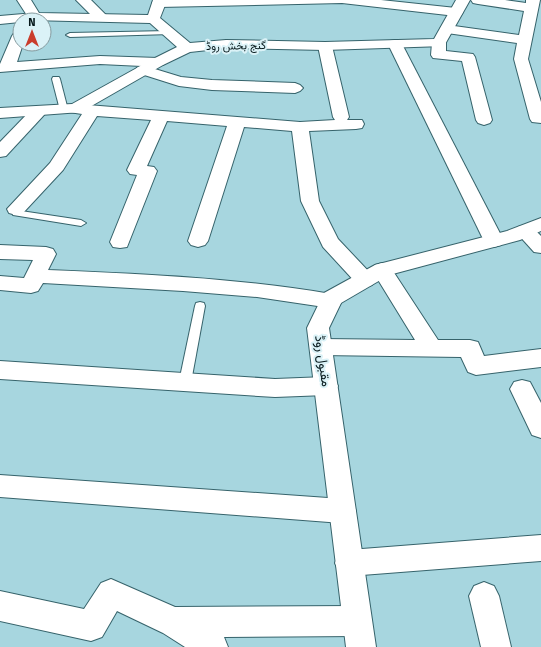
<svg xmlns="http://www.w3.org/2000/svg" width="541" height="647" font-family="'Fira Sans',Vazirmatn,sans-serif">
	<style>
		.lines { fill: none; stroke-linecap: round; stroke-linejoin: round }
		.lane-casing { stroke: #36636b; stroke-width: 2 }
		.street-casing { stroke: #36636b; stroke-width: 2 }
		.secondary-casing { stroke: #36636b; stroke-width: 2 }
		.lane { fill: #fff; fill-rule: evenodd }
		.street { fill: #fff; fill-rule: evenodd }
		.secondary { fill: #fff; fill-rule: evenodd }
		.labels { text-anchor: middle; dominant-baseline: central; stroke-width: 4; stroke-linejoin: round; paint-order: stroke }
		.far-street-label { font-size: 11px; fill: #06181b; stroke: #dbf2f7 }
		.street-label { font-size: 13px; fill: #06181b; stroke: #dbf2f7 }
	</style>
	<rect width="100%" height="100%" fill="#a7d6df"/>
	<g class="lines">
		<g class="lane-casing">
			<g id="lane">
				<polygon points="169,31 172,33 171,34 70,37 66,35 70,33"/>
				<polygon points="53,77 59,77 60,79 68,110 67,112 64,112 60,110 52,79"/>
				<polygon points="16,206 19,207 21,211 81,220 86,223 81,226 13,215 11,209"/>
				<polygon points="200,302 204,303 205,306 191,382 189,385 185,387 181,385 179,382 195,306 196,303"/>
			</g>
		</g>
		<g class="street-casing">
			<g id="street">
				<polygon points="76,0 91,0 109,18 107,21 97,21"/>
				<polygon points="155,0 381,0 456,8 461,9 463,12 461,15 456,16 342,3 159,7 154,6 152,3"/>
				<polygon points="471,0 505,0 526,3 526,0 540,0 528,59 541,102 541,123 532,122 530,119 514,59 517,43 447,33 442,32 440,29 442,26 447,25 519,35 524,11 478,4 473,3"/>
				<polygon points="35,13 40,14 42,17 40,20 20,20 20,22 0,24 0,16"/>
				<polygon points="19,32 20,44 23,44 17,62 100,56 158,58 163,59 165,62 163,65 145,66 181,77 212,80 295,83 300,85 303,88 300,91 295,93 212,90 179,86 138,73 135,70 138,67 142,66 100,64 0,72 0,64 12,36 14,33"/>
				<polygon points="439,39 444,40 446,43 446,51 473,54 475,57 492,120 490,123 484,125 478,123 476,120 462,61 433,58 431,55 432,43 434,40"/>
				<polygon points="395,40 400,41 402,44 504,241 501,245 494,247 487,245 484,241 388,44 390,41"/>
				<polygon points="325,42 330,43 332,46 349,117 347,120 362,120 364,124 362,128 356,129 309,131 319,201 338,239 372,275 375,280 372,285 365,287 358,285 323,247 301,201 292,131 244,127 208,241 205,245 198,247 191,245 188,241 227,126 167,121 147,166 154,167 157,171 127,247 120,248 113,247 110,242 137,175 130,174 127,170 151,120 97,116 63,170 23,213 16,215 9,213 7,209 50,163 82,114 69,112 67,109 69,106 75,104 300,122 335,120 333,117 318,46 320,43"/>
				<polygon points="38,107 44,109 46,112 44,115 6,156 0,157 0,142 32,109"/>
				<polygon points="525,225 532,227 541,236 541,253 534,252 515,231 518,227"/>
				<path d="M0,245L46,247L53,249L56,254L48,270C143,274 237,278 331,294L339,296L342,301L339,306L331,308L257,297L183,291L43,283L38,291L31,293L0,290V276L24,278L33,260L0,259Z"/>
				<polygon points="382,263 389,265 438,340 470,340 478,342 484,356 541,349 541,367 476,375 468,372 461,357 321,355 313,353 310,347 313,341 321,339 415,340 372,270 375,265"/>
				<polygon points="0,361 275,379 326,377 334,379 338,386 334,393 326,395 275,397 0,379"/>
				<polygon points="522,380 530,382 541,403 541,438 532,435 510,389 514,382"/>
				<polygon points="0,475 342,499 352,502 356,511 352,520 342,523 0,497"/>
				<polygon points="541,535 541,561 349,576 339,572 335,563 339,554 349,550"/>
				<polygon points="111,579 175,607 357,606 368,610 372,621 368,632 357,636 224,637 228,647 185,647 163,633 117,611 102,637 91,641 0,621 0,591 84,609 101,583"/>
				<polygon points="484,582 494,586 499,596 511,647 481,647 469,596 474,586"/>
			</g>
		</g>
		<g class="secondary-casing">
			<g id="secondary">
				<polygon points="17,0 31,0 39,13 148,15 153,0 167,0 160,18 190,43 226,40 325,42 434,39 456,0 470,0 444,46 325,50 226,48 190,52 163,65 81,112 0,118 0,108 72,104 153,59 177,47 150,23 30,20"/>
				<polygon points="541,218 541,231 520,240 389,275 341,303 329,328 376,647 346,647 307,328 324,293 375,265 507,231"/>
			</g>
		</g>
		<use href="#lane" class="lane"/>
		<use href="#street" class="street"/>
		<use href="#secondary" class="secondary"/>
	</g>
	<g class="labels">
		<g class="far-street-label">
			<text transform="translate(236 46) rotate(-1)">گنج بخش روڈ</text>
		</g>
		<g class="street-label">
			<text transform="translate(323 361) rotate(82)">مقبول روڈ</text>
		</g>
	</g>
	<g transform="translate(32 32)"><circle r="19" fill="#dbf2f7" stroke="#869b9f"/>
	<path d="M0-3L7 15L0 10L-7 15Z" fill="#ca3d2c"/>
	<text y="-6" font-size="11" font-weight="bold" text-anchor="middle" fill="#06181b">N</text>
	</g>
</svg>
